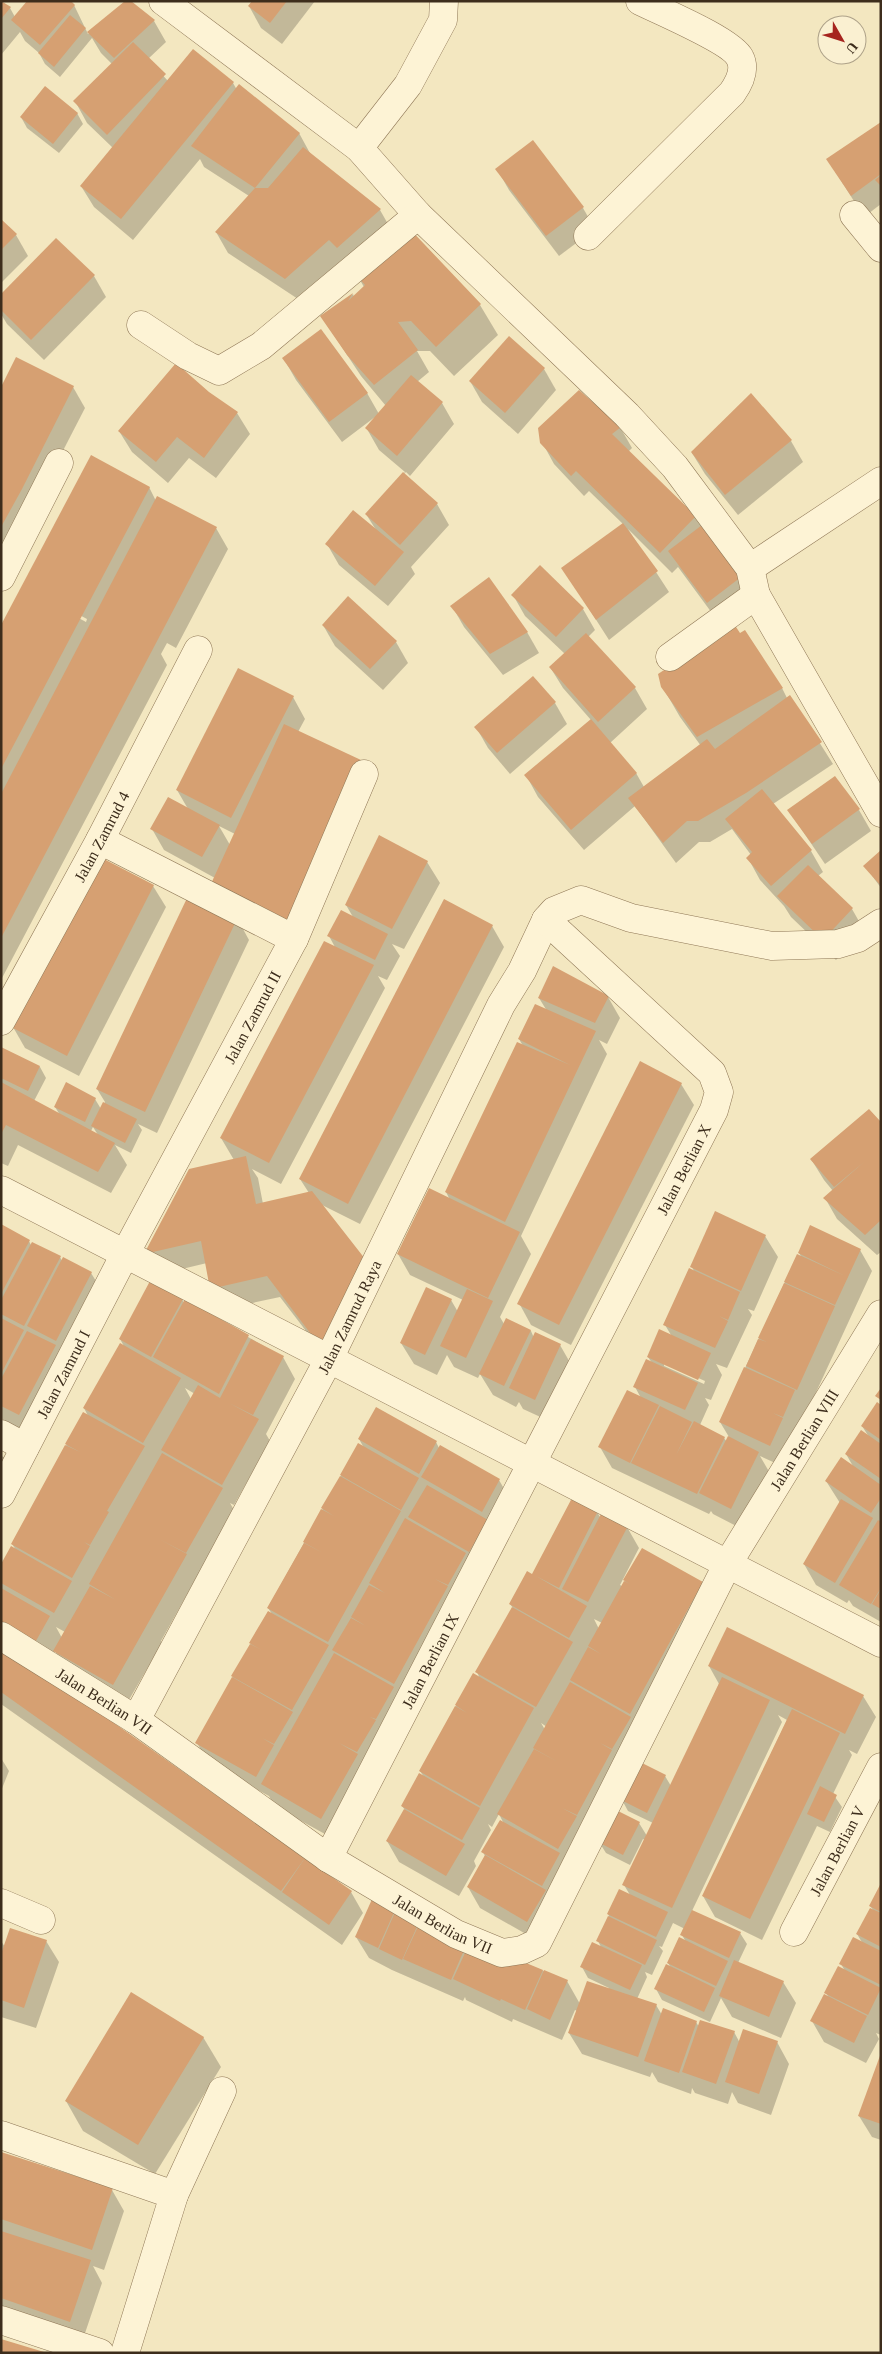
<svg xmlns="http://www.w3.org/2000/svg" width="882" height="2354" font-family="Georgia,serif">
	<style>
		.shadow { fill: #0003; fill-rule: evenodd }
		.building { fill: #d6a072 }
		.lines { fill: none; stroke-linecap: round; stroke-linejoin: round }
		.street-casing { stroke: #8f7756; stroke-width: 29 }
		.street { stroke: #fdf3d5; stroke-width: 28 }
		.labels { text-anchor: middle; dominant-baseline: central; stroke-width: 4.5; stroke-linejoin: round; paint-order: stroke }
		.street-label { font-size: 16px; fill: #3d2d1c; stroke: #faf0d1 }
	</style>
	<rect width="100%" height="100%" fill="#f3e7c0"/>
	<g class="shadow">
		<polygon points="1,1 10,8 15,17 74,5 88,34 129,1 154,21 166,42 148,59 168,81 193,51 233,83 237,90 299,133 311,155 380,210 392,231 350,268 341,261 298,299 228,253 216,232 249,196 204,167 200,159 133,240 94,207 81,186 113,148 87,123 75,101 112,64 101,53 92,38 60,77 45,64 39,53 25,41 20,32 1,55"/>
		<polygon points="253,1 315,1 282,44 261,28 249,6"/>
		<polygon points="77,113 83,124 59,153 27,128 21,117"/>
		<polygon points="881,123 881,204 864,217 828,160"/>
		<polygon points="497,169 583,208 595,229 559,256 509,190"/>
		<polygon points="1,220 16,235 28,256 1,283"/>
		<polygon points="407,228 480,305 498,335 454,376 430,351 417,351 429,372 417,382 442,403 454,424 410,476 406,472 404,474 437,504 449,525 411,567 415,574 388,606 339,565 327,544 376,530 366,514 405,472 379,450 367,429 375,417 342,442 296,380 284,359 367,393 379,414 386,406 361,376 322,317 353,294 354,297 364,287 357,275"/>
		<polygon points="56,240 94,276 106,297 44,360 7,324 1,314 1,296"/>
		<polygon points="544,369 556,390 518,434 482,402 470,381"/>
		<polygon points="73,387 85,408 1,571 1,390"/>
		<polygon points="209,393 237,413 250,434 216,478 189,458 168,483 132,452 119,431"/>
		<polygon points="751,395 791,441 803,462 738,515 705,474 692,453"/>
		<polygon points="620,427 632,448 628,452 695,517 756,596 720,624 678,567 672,573 628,529 669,592 609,640 563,568 623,524 589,491 584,496 554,464 542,442"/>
		<path d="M149,487L156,501L216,528L228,549L176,648L167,643L161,654L167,665L1,980V627ZM40,594L87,619L86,622L40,597Z"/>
		<polygon points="513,595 583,609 595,630 588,637 635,688 647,709 610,743 636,773 644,787 701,746 680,717 662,686 782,688 787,698 790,696 833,764 773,804 811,851 823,872 818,876 852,909 864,930 836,960 791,917 784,906 760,880 748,858 751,855 732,829 710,842 699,842 676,863 635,806 584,850 538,797 526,775 591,720 563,688 550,667 565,654 525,616"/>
		<polygon points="452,606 527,632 539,653 503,675 464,627"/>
		<polygon points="323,625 396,642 408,663 383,690 335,646"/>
		<polygon points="533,678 555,703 567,724 510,774 488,748 476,727"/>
		<path d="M293,697L305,719L298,732L361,761L373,782L215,878L164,850L152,829L188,809L177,790ZM219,826L235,834L230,845Z"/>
		<polygon points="859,810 871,831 825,864 789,811"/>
		<polygon points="881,852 881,888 865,866"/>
		<polygon points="427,862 440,883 404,949 392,944 400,956 387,980 378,976 385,988 281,1184 252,1169 258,1178 263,1204 309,1193 300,1179 492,926 504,947 360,1224 320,1204 368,1265 380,1286 335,1369 280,1297 224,1309 207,1263 157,1275 145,1254 234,1160 221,1138 336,949 329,936 353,917 346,905"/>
		<polygon points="153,886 166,907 79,1076 25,1048 13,1027"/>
		<path d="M237,918L249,940L157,1133L138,1124L142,1130L131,1153L115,1145L127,1165L111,1193L18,1145L8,1166L1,1163V1048L40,1067L46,1078L34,1101L60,1115L55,1107L95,1099L101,1109L105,1102L97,1089ZM93,1127L98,1135L91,1131Z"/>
		<polygon points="608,997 620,1018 607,1044 599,1040 607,1054 521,1236 531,1254 500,1317 504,1324 506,1320 531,1331 534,1338 560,1345 572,1366 547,1420 523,1409 519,1402 516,1407 493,1395 480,1374 478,1378 454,1367 447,1355 437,1375 414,1364 401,1343 451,1300 458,1312 463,1300 410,1275 398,1254 450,1200 446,1192 523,1046 519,1039 547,1011 539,998"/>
		<polygon points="681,1084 694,1105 571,1345 531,1325 519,1303"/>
		<polygon points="881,1124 881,1252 877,1255 837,1219 825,1198 833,1191 824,1180 811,1159"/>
		<polygon points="1,1227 29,1241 31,1245 60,1257 62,1261 91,1273 104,1294 31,1435 4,1421 1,1418"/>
		<path d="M765,1236L778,1257L754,1311L748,1309L752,1315L727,1368L716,1364L722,1375L711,1400L705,1398L709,1405L700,1425L724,1438L727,1442L729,1437L720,1422L797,1256L802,1258L799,1253L860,1250L872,1271L782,1466L760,1456L771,1475L744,1530L713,1514L711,1511L709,1514L612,1468L600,1447L641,1398L635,1387L652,1363L648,1357L671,1335L665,1325L695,1273L692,1267ZM664,1363L705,1381L704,1384L664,1366Z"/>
		<path d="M182,1299L184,1303L185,1301L283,1357L295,1379L266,1434L270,1441L234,1505L230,1503L234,1510L161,1641L162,1643L126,1705L67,1672L55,1651L44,1669L11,1651L351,1892L363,1913L342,1945L1,1704V1566L16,1550L12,1544L84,1413L88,1416L84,1408L125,1348L120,1339ZM185,1388L195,1394L191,1399ZM56,1627L65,1632L62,1638Z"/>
		<polygon points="881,1406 881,1622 853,1606 849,1600 847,1603 816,1585 804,1564 840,1503 826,1481 854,1468 846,1454 869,1437 862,1426"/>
		<polygon points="376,1409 436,1442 439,1448 499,1480 511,1501 334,1839 274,1806 269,1796 209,1764 197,1743 268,1612 272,1614 268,1608 358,1445 364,1448 359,1439"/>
		<polygon points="1,1456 4,1457 17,1478 1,1509"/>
		<path d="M597,1512L600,1517L627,1527L639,1548L620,1585L622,1586L642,1550L702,1583L714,1604L540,1942L480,1908L468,1887L485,1856L483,1852L504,1824L499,1814L492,1827L488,1824L491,1830L474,1861L476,1866L459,1896L399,1862L387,1841L405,1810L402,1806L424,1777L420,1771L473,1675L480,1679L477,1672L513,1608L510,1604L532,1576ZM594,1619L602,1623L599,1629ZM541,1723L547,1727L545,1730L544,1728Z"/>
		<polygon points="709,1666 863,1696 876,1717 857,1754 849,1750 852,1755 833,1794 842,1807 830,1832 817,1826 762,1940 715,1917 703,1896 787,1720 778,1715 782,1722 692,1911 740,1933 747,1944 738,1963 783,1982 796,2003 781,2038 732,2017 721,1998 710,2022 662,2000 656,1989 671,1968 668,1963 686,1942 682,1935 685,1929 673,1923 662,1947 659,1946 663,1951 652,1975 645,1972 647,1977 637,1999 656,2005 662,2015 696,2022 699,2027 734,2032 740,2043 777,2042 789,2064 771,2115 738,2103 732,2092 728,2104 695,2093 692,2088 691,2094 658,2082 652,2072 650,2077 582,2054 569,2033 577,2011 575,2010 562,2040 513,2019 512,2022 466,2000 465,1997 463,2001 392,1970 369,1958 356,1937 373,1899 567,1981 580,2004 609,1989 609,1988 588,1978 582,1967 601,1947 598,1941 609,1916 608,1914 630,1895 624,1885 645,1840 643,1839 630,1865 606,1853 599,1842 615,1811 639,1823 647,1836 653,1823 628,1811 622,1800 665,1776 671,1786 719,1684"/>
		<polygon points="1,1758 9,1771 1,1791"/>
		<polygon points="881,1886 881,2035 876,2033 879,2039 866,2063 824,2042 812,2021 829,1998 826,1993 845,1971 841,1964 863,1944 857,1934 874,1911 870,1906"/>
		<polygon points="1,1941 5,1947 46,1941 59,1962 36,2028 1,2017"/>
		<polygon points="203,2037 221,2067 155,2174 83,2131 66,2101"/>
		<polygon points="881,2056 881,2140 872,2137 859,2116"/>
		<polygon points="1,2153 112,2190 124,2211 104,2270 93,2266 102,2283 82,2342 1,2315"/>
	</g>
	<g class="building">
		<polygon points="1,1 11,7 1,19"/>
		<polygon points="27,1 71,1 75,5 40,45 11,20"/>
		<polygon points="125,1 131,1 155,20 114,58 87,32"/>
		<polygon points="252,1 287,1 270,23 248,6"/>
		<polygon points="70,15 86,28 54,67 38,53"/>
		<polygon points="133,42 166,74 107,135 73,101"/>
		<polygon points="193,49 234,82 121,219 80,186"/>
		<polygon points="239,84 300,133 255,188 191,146"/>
		<polygon points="45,86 78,113 53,144 20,117"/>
		<polygon points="881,122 881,174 851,196 826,159"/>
		<polygon points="533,140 584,207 546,236 495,169"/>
		<polygon points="303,147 381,209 337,248 329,240 285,279 215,232 255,188 268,188"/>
		<polygon points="881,175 881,186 875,180"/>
		<polygon points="1,219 17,234 1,250"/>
		<polygon points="407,226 481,304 436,347 411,321 398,322 418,350 374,385 347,355 320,316 353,293 348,301 365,285 356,275"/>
		<polygon points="56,238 95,275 31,340 1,310 1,294"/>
		<polygon points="321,329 368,393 329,422 282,358"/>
		<polygon points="509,336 545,368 505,413 469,381"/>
		<polygon points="16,357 74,386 22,489 1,527 1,387"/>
		<polygon points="176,363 209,392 238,412 204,458 177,437 156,462 118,431"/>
		<polygon points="411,375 443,402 397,456 365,428"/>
		<polygon points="579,390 621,427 612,434 696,516 660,553 576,471 571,476 540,443 538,428"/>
		<polygon points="751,393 792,440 725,495 691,452"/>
		<polygon points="91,455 150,487 1,769 1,625"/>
		<polygon points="403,472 438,503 400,545 365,514"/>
		<polygon points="157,496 217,527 1,938 1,794"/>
		<polygon points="353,510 404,552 375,586 325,544"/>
		<polygon points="706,522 745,574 707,603 668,551"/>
		<polygon points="623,523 658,571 596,620 561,568"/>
		<polygon points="540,565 584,608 556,637 511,595"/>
		<polygon points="489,577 528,632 490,654 450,606"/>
		<polygon points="348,596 397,641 370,669 322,625"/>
		<polygon points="734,624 740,633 745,630 783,688 697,737 661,687 658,674"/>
		<polygon points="586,633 636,687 598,722 549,667"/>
		<polygon points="238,668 294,696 231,818 176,790"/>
		<polygon points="533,676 556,702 497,753 474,727"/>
		<polygon points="790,695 822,742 746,793 698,821 687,821 663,843 628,798 707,739 715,749"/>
		<polygon points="591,719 637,773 571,830 524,775"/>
		<polygon points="284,724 361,760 288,921 210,886"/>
		<polygon points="835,776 860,809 812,844 787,810"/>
		<polygon points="762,789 812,850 771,886 746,858 752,852 725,819"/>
		<polygon points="168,797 220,825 202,857 150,829"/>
		<polygon points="379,835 428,861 392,929 345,905"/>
		<polygon points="881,850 881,886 863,866"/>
		<polygon points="98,856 154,885 67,1056 11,1027"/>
		<polygon points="808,865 853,908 823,940 777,896"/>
		<polygon points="189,894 238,917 145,1112 96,1089"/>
		<polygon points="444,899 493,925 348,1204 299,1179"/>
		<polygon points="341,910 388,934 375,960 327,936"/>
		<polygon points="324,941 374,965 269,1163 220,1138"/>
		<polygon points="553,966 609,996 595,1023 538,998"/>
		<polygon points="535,1004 596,1031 505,1222 445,1192 517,1042 570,1065 518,1039"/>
		<polygon points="1,1047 40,1066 28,1091 1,1078"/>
		<polygon points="640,1061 682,1083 559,1325 517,1304"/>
		<polygon points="1,1082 115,1143 98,1172 6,1125 1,1134"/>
		<polygon points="66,1082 96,1098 85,1122 54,1107"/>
		<polygon points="103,1102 137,1119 125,1143 91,1126"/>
		<polygon points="869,1109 881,1122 881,1220 865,1235 823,1198 864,1162 834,1187 810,1159"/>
		<polygon points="246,1156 256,1204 312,1191 369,1264 323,1350 267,1276 210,1289 201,1241 144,1254 189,1169"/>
		<polygon points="429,1188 520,1232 488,1298 397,1254"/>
		<polygon points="715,1211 766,1235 741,1291 690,1267"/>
		<polygon points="1,1224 30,1240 1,1294"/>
		<polygon points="810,1225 861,1249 835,1305 784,1282 797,1254 845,1276 798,1253"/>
		<polygon points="32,1242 61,1256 24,1326 1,1314 1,1300"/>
		<polygon points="63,1257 92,1272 56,1341 27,1326"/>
		<polygon points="689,1268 740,1292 728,1320 719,1316 728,1321 715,1348 663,1325"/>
		<polygon points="150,1281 183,1299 151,1357 119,1339"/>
		<polygon points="784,1283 835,1306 797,1390 746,1366 758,1339 767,1342 758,1338"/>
		<polygon points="426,1287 452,1299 425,1355 400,1343"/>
		<polygon points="467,1289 493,1301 466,1358 440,1346"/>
		<polygon points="185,1299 249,1335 219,1394 153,1357"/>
		<polygon points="1,1318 24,1330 1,1374"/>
		<polygon points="506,1318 531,1330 504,1386 479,1374"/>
		<polygon points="659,1329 711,1353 698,1380 647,1357"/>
		<polygon points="27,1331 56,1345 19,1415 1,1406 1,1379"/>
		<polygon points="535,1332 561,1344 535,1400 509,1388"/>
		<polygon points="251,1339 284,1356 253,1415 229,1403 259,1419 222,1485 161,1450 198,1385 220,1398"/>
		<polygon points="120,1343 181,1378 143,1443 83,1408"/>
		<polygon points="646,1359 698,1383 685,1410 633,1387"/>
		<polygon points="744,1367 795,1390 783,1417 773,1413 783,1418 770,1446 719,1422"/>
		<polygon points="881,1388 881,1400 875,1396"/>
		<polygon points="627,1390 659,1405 630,1463 598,1447"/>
		<polygon points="877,1402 881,1405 881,1440 861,1426"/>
		<polygon points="660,1406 692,1422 676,1455 694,1421 725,1437 697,1494 631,1463"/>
		<polygon points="376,1407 437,1441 419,1474 358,1439"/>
		<polygon points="83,1412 145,1446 107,1511 84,1499 109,1512 90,1545 84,1542 90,1546 72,1578 11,1544 65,1445 80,1452 65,1444"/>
		<polygon points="861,1430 881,1444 881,1479 845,1454"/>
		<polygon points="728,1436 759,1452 731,1509 699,1493"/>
		<polygon points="358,1443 419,1478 401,1510 340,1475"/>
		<polygon points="440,1445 500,1479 482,1512 421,1477"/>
		<polygon points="162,1453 223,1488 186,1553 159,1539 187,1554 113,1685 53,1651 90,1586 116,1600 89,1584"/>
		<polygon points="841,1457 881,1485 881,1498 871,1513 825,1481"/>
		<polygon points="340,1476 401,1511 328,1642 267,1608 304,1543 323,1553 303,1542 321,1509 334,1516 321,1508"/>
		<polygon points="427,1485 488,1520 469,1552 408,1517"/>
		<polygon points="572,1498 598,1511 559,1588 536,1576 587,1606 569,1638 509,1604 527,1571 532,1574"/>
		<polygon points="841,1499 873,1518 835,1583 803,1564"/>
		<polygon points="602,1512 628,1526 588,1602 562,1589"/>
		<polygon points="405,1518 466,1553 448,1585 435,1579 448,1586 394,1684 332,1650 351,1618 366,1626 351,1617 369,1585 385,1593 369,1583"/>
		<polygon points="878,1520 881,1522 881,1588 871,1604 839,1585"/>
		<polygon points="11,1546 72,1581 54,1613 1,1583 1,1564"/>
		<polygon points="642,1548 703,1582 630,1714 570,1680 588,1647 601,1654 588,1646 624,1581 630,1584 623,1580"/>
		<polygon points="1,1588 50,1616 32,1648 1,1631"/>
		<polygon points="881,1589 881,1609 872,1604"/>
		<polygon points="512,1607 573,1642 536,1707 475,1672"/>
		<polygon points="268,1611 329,1645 292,1710 231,1676 250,1644 262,1650 249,1643"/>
		<polygon points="727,1627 864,1695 845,1734 708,1666"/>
		<polygon points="1,1643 305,1858 281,1891 1,1692"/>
		<polygon points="334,1653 394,1687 376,1719 370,1717 376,1720 357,1752 339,1743 358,1754 321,1819 261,1784"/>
		<polygon points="473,1673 534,1708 480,1806 419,1771 455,1706 467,1713 455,1705"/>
		<polygon points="232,1677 293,1712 274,1744 262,1738 274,1745 256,1777 195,1743"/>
		<polygon points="722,1677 770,1700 672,1908 622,1885"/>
		<polygon points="570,1682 631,1717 612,1749 600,1743 612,1750 577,1815 562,1808 577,1816 558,1849 497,1814 534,1749 558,1762 533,1748"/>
		<polygon points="792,1709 840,1733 750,1919 702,1896"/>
		<polygon points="640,1762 666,1775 647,1813 621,1800"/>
		<polygon points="419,1773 480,1808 462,1840 401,1806"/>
		<polygon points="820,1786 837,1795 824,1822 807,1814"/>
		<polygon points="404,1809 465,1844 446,1876 386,1841"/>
		<polygon points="614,1809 640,1822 623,1855 598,1842"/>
		<polygon points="500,1820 560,1853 542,1886 481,1852"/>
		<polygon points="485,1855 546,1890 527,1922 467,1887"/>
		<polygon points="305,1858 352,1891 329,1925 282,1892"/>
		<polygon points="881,1883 881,1912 869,1906"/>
		<polygon points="619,1889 668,1912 656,1937 607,1914"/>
		<polygon points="373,1897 396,1908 378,1948 355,1937"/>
		<polygon points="870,1908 881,1913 881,1947 856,1934"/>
		<polygon points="396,1910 420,1920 402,1960 379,1949"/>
		<polygon points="692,1910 741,1932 729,1958 680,1935"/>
		<polygon points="608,1916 657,1940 645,1965 596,1941"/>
		<polygon points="421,1920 468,1941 451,1980 403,1959"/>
		<polygon points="10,1928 47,1940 24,2008 1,2000 1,1954"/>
		<polygon points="679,1937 728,1961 716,1986 667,1963"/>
		<polygon points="853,1937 881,1951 881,1985 839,1964"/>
		<polygon points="471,1940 543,1970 525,2010 501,1999 500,2001 453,1979"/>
		<polygon points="592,1942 642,1965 630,1990 580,1967"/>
		<polygon points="734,1960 784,1981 769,2017 719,1996"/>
		<polygon points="666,1964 715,1988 704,2012 654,1989"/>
		<polygon points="838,1966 881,1988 868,2015 824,1993"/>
		<polygon points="544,1970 568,1980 550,2020 527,2009"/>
		<polygon points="587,1981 657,2004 638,2057 568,2033"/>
		<polygon points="131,1992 204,2037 138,2145 65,2101"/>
		<polygon points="824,1994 867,2016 854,2043 810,2021"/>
		<polygon points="663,2008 697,2021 679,2073 644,2061"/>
		<polygon points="700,2020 735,2031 716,2084 682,2072"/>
		<polygon points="743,2029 778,2041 759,2094 725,2082"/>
		<polygon points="881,2053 881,2124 858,2116"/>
		<polygon points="1,2152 113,2188 92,2250 1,2219"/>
		<polygon points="1,2231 91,2260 70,2322 1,2298"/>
		<polygon points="1,2339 44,2352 44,2353 1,2353"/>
	</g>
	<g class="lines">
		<g class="street-casing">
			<g id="street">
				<polyline points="163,1 359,148 418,215 627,415 675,467 750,568 756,595 881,813"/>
				<polyline points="359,148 408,85 443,20 444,1"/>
				<polyline points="854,215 881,248"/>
				<path d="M588,236L732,93C739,83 746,70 740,58C732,41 660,11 640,1"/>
				<polyline points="141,325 188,356 219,371 261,346 418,215"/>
				<polyline points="750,568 881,481"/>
				<polyline points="1,577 59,463"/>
				<polyline points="670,657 756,595"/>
				<polyline points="100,840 294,939"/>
				<path id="s1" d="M1,1021L100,840L198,650"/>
				<polyline points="1,1190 881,1643"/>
				<polyline points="1,1434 25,1447"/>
				<path id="s2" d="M1,1494L125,1254L294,939L364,774"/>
				<path id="s3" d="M1,1636L136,1720L328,1858L456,1934L502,1953L522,1950L537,1943L727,1565L881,1314"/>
				<path id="s4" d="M136,1720L329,1359L501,1005L522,971L546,920L554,911L581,900L631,918L772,946L838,944L858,938L881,923"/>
				<path id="s5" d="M328,1858L714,1110L719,1092L712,1073L546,920"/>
				<polyline points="1,1903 41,1920"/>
				<path id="s6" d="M794,1932L881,1767"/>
				<polyline points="1,2135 174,2195 125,2353"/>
				<polyline points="174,2195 222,2091"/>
				<polyline points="1,2320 100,2353"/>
			</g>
		</g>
		<use href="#street" class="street"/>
	</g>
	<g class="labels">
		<g class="street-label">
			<text stroke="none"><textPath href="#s1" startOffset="210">Jalan Zamrud 4</textPath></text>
			<text stroke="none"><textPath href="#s2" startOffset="539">Jalan Zamrud II</textPath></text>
			<text stroke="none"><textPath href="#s5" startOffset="775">Jalan Berlian X</textPath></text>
			<text stroke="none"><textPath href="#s4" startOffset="456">Jalan Zamrud Raya</textPath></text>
			<text stroke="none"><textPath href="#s2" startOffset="135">Jalan Zamrud I</textPath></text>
			<text stroke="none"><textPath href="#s3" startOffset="1201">Jalan Berlian VIII</textPath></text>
			<text stroke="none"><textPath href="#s5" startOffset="222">Jalan Berlian IX</textPath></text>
			<text stroke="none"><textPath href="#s3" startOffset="122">Jalan Berlian VII</textPath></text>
			<text stroke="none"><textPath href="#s6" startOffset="92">Jalan Berlian V</textPath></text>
			<text stroke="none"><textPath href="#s3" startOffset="528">Jalan Berlian VII</textPath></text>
		</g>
	</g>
	<rect width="882" height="2354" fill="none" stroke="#3d2d1c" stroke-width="5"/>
	<g transform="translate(842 40) rotate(129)"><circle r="24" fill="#faf0d1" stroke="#aea289"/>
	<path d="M0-4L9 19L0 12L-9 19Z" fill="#a6241e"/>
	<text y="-8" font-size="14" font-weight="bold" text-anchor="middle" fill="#3d2d1c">U</text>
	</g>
</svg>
